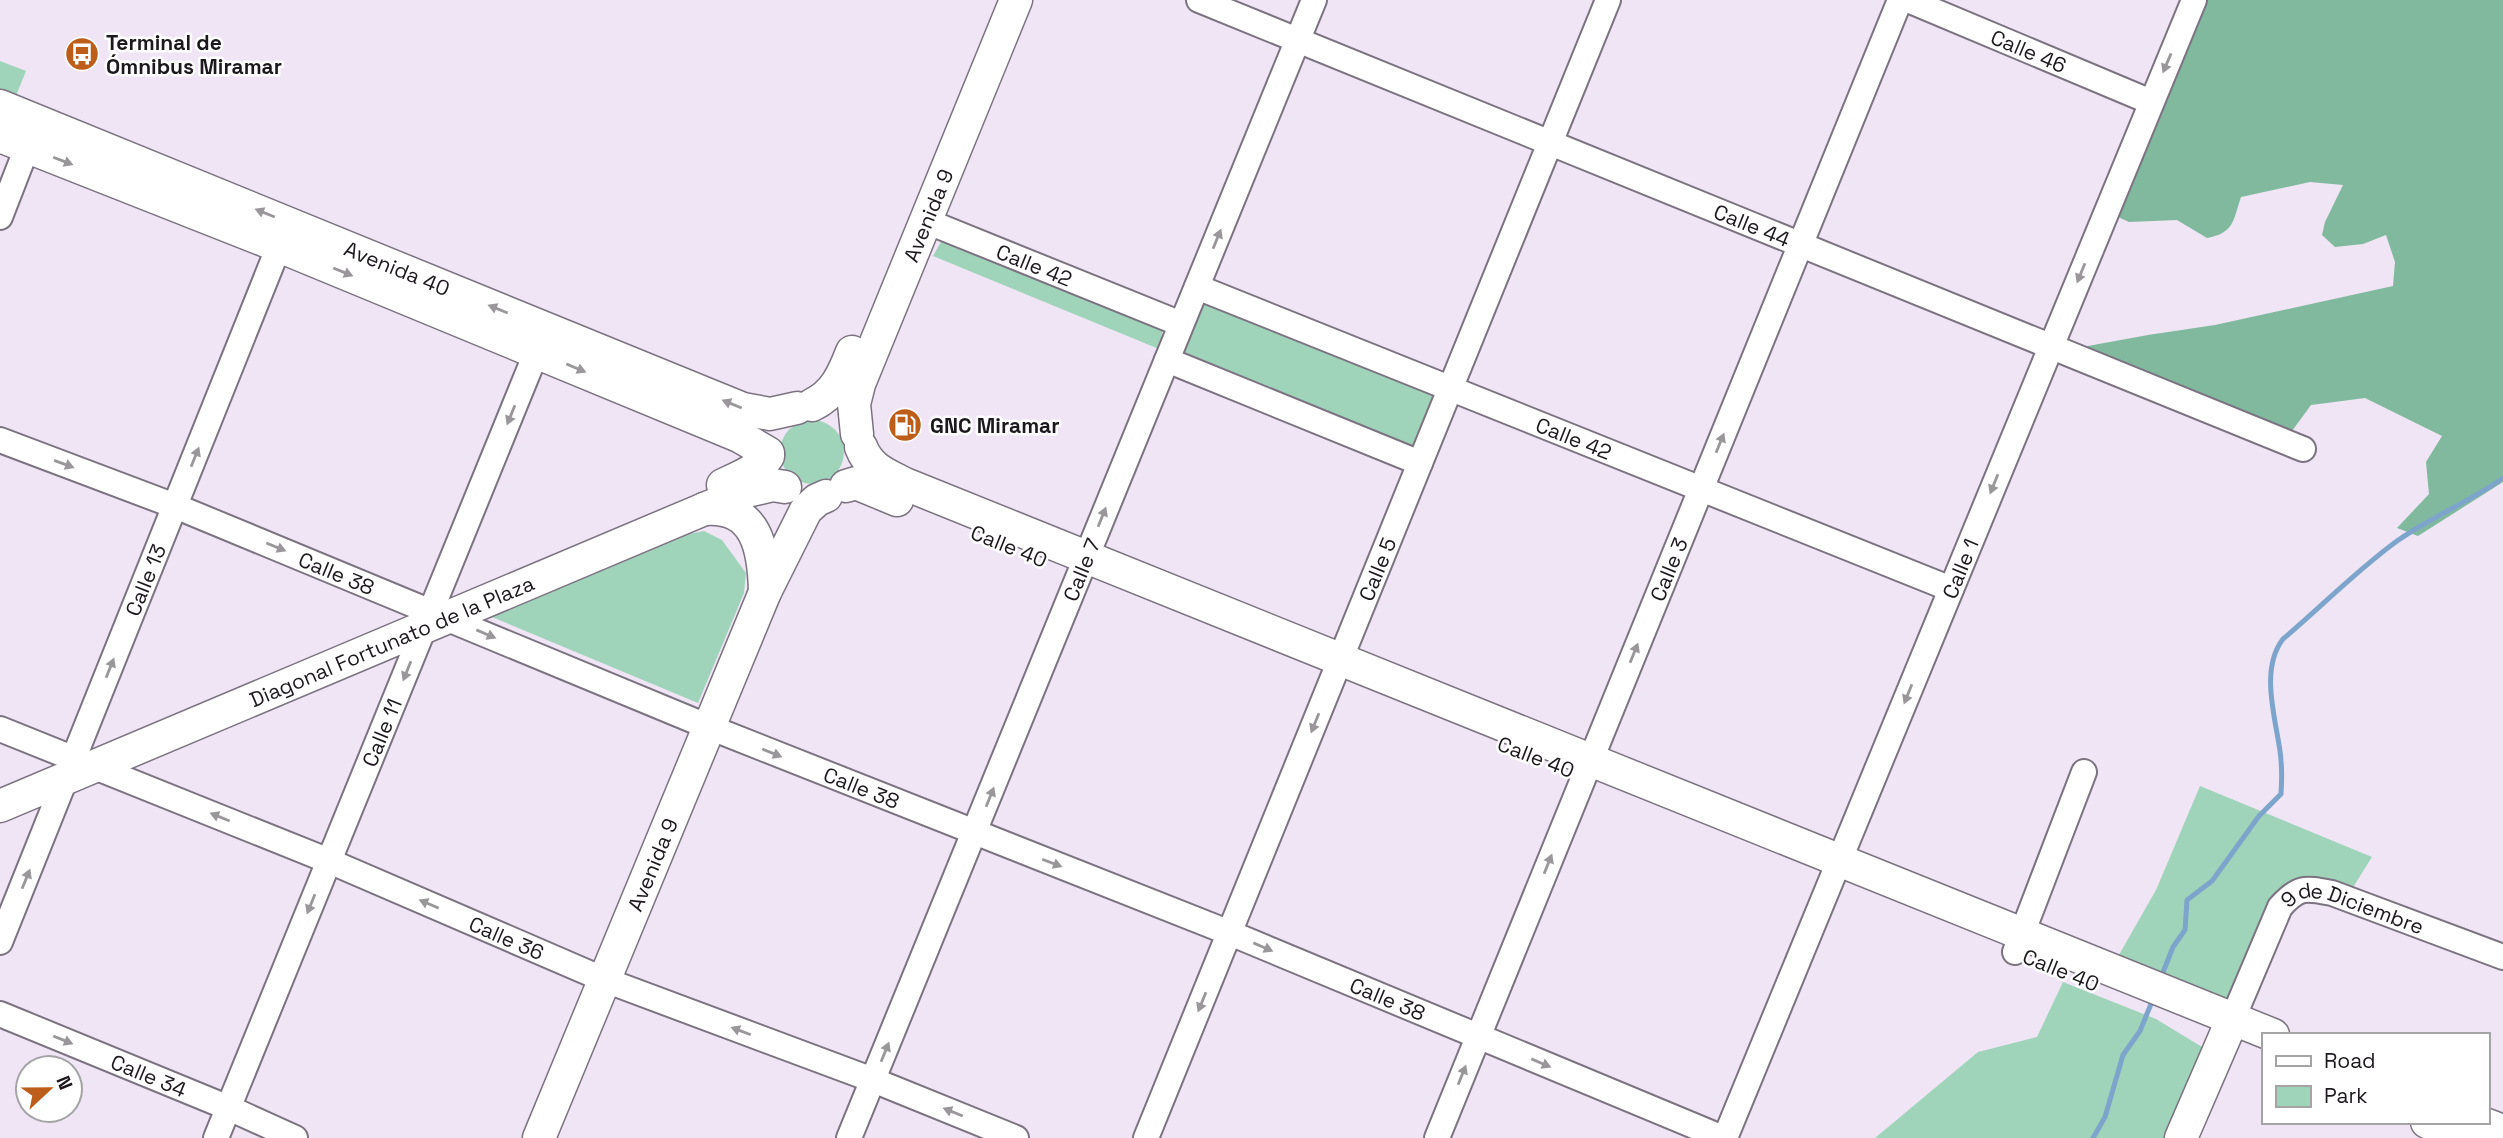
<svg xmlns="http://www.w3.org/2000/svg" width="2503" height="1138" font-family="'Space Grotesk',sans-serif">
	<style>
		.green { fill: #a0d4ba }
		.forest { fill: #80b99e }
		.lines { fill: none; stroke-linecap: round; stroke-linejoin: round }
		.stream { stroke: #7da5cb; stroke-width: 5 }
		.minor-casing { stroke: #7c7380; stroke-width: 28 }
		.major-casing { stroke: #7c7380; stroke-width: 35 }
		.minor { stroke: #fff; stroke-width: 24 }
		.major { stroke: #fff; stroke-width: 32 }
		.oneway { fill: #999799 }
		.labels { text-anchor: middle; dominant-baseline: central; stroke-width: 5; stroke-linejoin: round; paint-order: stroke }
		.poi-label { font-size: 21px; font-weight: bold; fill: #1c181d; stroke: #fff; text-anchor: start }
		.street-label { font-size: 21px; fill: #1c181d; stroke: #fff }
	</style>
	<rect width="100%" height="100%" fill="#efe5f4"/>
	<g class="green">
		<polygon points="0,61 26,71 13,103 0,97"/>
		<polygon points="942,240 1163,329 1159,349 933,256"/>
		<polygon points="1203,299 1436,391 1411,451 1178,359"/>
		<circle cx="812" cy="452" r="32"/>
		<polygon points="704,531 722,540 746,573 744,593 698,703 492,617 689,534"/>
		<polygon points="2200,786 2372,857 2352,889 2308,880 2229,1000 2170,984 2116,960 2156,890"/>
		<polygon points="2063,982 2156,1019 2207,1050 2169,1138 1875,1138 1978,1052 2037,1037"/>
	</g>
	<path class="forest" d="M2206,0H2503V482L2418,536L2397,528L2429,494L2426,462L2442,436L2365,398L2311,405L2289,435L2077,348L2148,335L2215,325L2393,286L2395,262L2386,235L2363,244L2335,247L2322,235L2325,222L2343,185L2310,182L2241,197C2233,221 2234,233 2207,238L2177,220L2129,222L2116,216Z"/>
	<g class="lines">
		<g class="stream">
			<path d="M2160,980L2173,947L2185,930L2187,900L2212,881L2259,816L2281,794C2282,779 2282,765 2280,751C2275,716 2260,669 2283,639C2321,607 2357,570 2397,541C2431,517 2469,502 2503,478"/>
			<polyline points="2093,1138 2105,1117 2123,1055 2140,1031 2153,999"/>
		</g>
		<g class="minor-casing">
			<g id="minor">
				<path id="s1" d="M1199,0L2303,449"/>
				<path id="s2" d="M1908,0L2151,102"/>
				<polyline points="0,217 33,132"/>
				<path id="s3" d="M926,221L1181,324"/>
				<path id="s4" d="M1197,287L1951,589"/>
				<polyline points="1167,360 1420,463"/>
				<path id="s5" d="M0,440L175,506L709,727L1230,933L1723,1138"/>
				<path id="s6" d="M0,729L329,861L605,980L873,1080L1016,1138"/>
				<path id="s7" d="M0,942L279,246L292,238"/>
				<polyline points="2015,952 2084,772"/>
				<path id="s8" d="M0,1014L229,1108L295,1138"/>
				<path id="s9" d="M2233,1018L2280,907C2299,886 2305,888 2332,893L2503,957"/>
				<path id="s10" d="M216,1138L543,336"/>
				<path id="s11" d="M849,1138L1314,0"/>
				<path id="s12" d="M1146,1138L1608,0"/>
				<path id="s13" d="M1437,1138L1900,0"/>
				<path id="s14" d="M1725,1138C1883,760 2036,379 2194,0"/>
			</g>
		</g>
		<g class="major-casing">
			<g id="major">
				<path id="s15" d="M0,106L743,409L770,414L797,408"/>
				<polyline points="0,136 279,246 739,436 768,453"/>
				<path d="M812,405C835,394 843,375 852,352"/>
				<path id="s16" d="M857,434L854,404L859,384L1016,0"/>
				<path d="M861,447C869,468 885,474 905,484L2273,1035"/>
				<path d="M723,485C738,478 759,470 768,456"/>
				<polyline points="846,486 856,483 897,500"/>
				<path d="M704,509C757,505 764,549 765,592"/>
				<path id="s17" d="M0,806L747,491L773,485L785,487"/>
				<polyline points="2427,1122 2465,1138"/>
				<polyline points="2479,1122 2503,1131"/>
				<path id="s18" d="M539,1138L765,592L806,510L817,500L826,496"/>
				<polyline points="2181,1138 2233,1018"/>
			</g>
		</g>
		<use href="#minor" class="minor"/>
		<use href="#major" class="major"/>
	</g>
	<defs><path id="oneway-solid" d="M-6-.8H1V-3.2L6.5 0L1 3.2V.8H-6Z" transform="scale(1.75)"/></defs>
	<g class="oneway">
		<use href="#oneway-solid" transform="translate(2167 63) rotate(113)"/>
		<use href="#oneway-solid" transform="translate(63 161) rotate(21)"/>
		<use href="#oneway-solid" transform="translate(265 213) rotate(-158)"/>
		<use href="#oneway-solid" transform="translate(1217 239) rotate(-68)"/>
		<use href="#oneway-solid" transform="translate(343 272) rotate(22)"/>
		<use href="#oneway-solid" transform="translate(2081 273) rotate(112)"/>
		<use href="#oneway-solid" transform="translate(498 309) rotate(-158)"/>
		<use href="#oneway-solid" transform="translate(576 368) rotate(23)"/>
		<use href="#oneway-solid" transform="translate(732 404) rotate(-158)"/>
		<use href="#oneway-solid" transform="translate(511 415) rotate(112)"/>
		<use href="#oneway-solid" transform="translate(1720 443) rotate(-68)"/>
		<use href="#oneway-solid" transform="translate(195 457) rotate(-68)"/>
		<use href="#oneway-solid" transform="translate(64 464) rotate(20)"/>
		<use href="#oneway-solid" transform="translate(1994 484) rotate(112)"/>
		<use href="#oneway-solid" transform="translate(1102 517) rotate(-68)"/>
		<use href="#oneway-solid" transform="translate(276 547) rotate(22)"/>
		<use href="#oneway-solid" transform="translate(486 634) rotate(23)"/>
		<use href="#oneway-solid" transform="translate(1634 653) rotate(-68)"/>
		<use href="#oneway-solid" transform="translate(110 668) rotate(-68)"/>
		<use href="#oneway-solid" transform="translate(407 671) rotate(112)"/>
		<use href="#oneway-solid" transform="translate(1908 694) rotate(112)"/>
		<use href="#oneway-solid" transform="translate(1315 723) rotate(112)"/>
		<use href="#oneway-solid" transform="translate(772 753) rotate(22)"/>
		<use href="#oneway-solid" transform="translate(990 797) rotate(-68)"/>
		<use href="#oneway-solid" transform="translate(220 817) rotate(-158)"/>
		<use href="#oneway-solid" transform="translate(1052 863) rotate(21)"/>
		<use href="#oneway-solid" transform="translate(1548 864) rotate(-68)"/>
		<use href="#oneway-solid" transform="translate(26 879) rotate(-68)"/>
		<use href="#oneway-solid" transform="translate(311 904) rotate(112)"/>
		<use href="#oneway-solid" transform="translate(429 904) rotate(-157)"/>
		<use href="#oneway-solid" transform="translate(1263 947) rotate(23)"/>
		<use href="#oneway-solid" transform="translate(1202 1002) rotate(112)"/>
		<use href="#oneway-solid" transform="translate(741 1031) rotate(-159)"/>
		<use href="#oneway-solid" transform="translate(63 1040) rotate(22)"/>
		<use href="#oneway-solid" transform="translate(885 1052) rotate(-68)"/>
		<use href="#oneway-solid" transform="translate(1541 1063) rotate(23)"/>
		<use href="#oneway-solid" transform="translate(1462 1075) rotate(-68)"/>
		<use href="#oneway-solid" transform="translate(953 1112) rotate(-158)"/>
	</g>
	<defs>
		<g id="bus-disc" transform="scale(1.75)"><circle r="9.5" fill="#bd5d1a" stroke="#fff"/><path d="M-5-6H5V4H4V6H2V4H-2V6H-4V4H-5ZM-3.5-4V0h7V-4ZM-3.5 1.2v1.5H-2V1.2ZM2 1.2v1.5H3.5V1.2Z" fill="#fff"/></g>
		<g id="fuel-disc" transform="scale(1.75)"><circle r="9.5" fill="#bd5d1a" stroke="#fff"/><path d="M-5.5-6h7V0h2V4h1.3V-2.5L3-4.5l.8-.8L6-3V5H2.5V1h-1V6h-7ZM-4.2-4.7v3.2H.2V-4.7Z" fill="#fff"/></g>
	</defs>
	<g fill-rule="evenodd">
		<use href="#bus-disc" x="82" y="54"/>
		<use href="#fuel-disc" x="905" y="425"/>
	</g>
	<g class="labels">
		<g class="poi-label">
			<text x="106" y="42">Terminal de<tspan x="106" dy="24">Ómnibus Miramar</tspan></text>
			<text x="930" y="425">GNC Miramar</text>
		</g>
		<g class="street-label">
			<text stroke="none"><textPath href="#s2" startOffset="131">Calle 46</textPath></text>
			<text stroke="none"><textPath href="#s16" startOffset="233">Avenida 9</textPath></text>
			<text stroke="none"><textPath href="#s1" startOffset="597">Calle 44</textPath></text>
			<text stroke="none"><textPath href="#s3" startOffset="117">Calle 42</textPath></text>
			<text stroke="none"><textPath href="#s15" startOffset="429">Avenida 40</textPath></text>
			<text stroke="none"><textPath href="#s4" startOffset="406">Calle 42</textPath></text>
			<text transform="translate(1009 546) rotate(22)">Calle 40</text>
			<text stroke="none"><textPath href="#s11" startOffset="614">Calle 7</textPath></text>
			<text stroke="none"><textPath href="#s12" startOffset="614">Calle 5</textPath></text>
			<text stroke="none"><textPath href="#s13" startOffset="614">Calle 3</textPath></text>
			<text stroke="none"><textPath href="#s14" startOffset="616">Calle 1</textPath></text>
			<text stroke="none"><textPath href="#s5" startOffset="362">Calle 38</textPath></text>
			<text stroke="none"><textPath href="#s7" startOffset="390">Calle 13</textPath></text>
			<text stroke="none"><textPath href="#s17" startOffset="425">Diagonal Fortunato de la Plaza</textPath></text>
			<text stroke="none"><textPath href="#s10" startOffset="438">Calle 11</textPath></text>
			<text transform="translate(1536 757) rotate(21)">Calle 40</text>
			<text stroke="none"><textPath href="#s5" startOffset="929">Calle 38</textPath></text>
			<text stroke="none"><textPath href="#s18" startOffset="296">Avenida 9</textPath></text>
			<text stroke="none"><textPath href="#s9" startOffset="201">9 de Diciembre</textPath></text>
			<text stroke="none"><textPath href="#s6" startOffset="548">Calle 36</textPath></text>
			<text transform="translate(2061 970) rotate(22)">Calle 40</text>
			<text stroke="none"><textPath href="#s5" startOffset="1496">Calle 38</textPath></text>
			<text stroke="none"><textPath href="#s8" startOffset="161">Calle 34</textPath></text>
		</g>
	</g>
	<rect x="2262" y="1033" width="228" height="91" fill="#ffffff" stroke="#a4a3a5" stroke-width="2"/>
	<rect x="2276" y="1056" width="35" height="10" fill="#ffffff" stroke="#a4a3a5" stroke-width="2"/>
	<text x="2324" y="1068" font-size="21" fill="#1c181d">Road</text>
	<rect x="2276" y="1086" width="35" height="21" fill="#a0d4ba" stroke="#a4a3a5" stroke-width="2"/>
	<text x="2324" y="1103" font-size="21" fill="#1c181d">Park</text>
	<g transform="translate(49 1089) rotate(68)"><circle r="33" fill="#ffffff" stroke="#a4a3a5" stroke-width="2"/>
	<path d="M0-5L12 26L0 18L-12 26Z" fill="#bd5d1a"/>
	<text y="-10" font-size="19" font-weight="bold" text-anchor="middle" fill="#1c181d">N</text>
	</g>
</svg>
